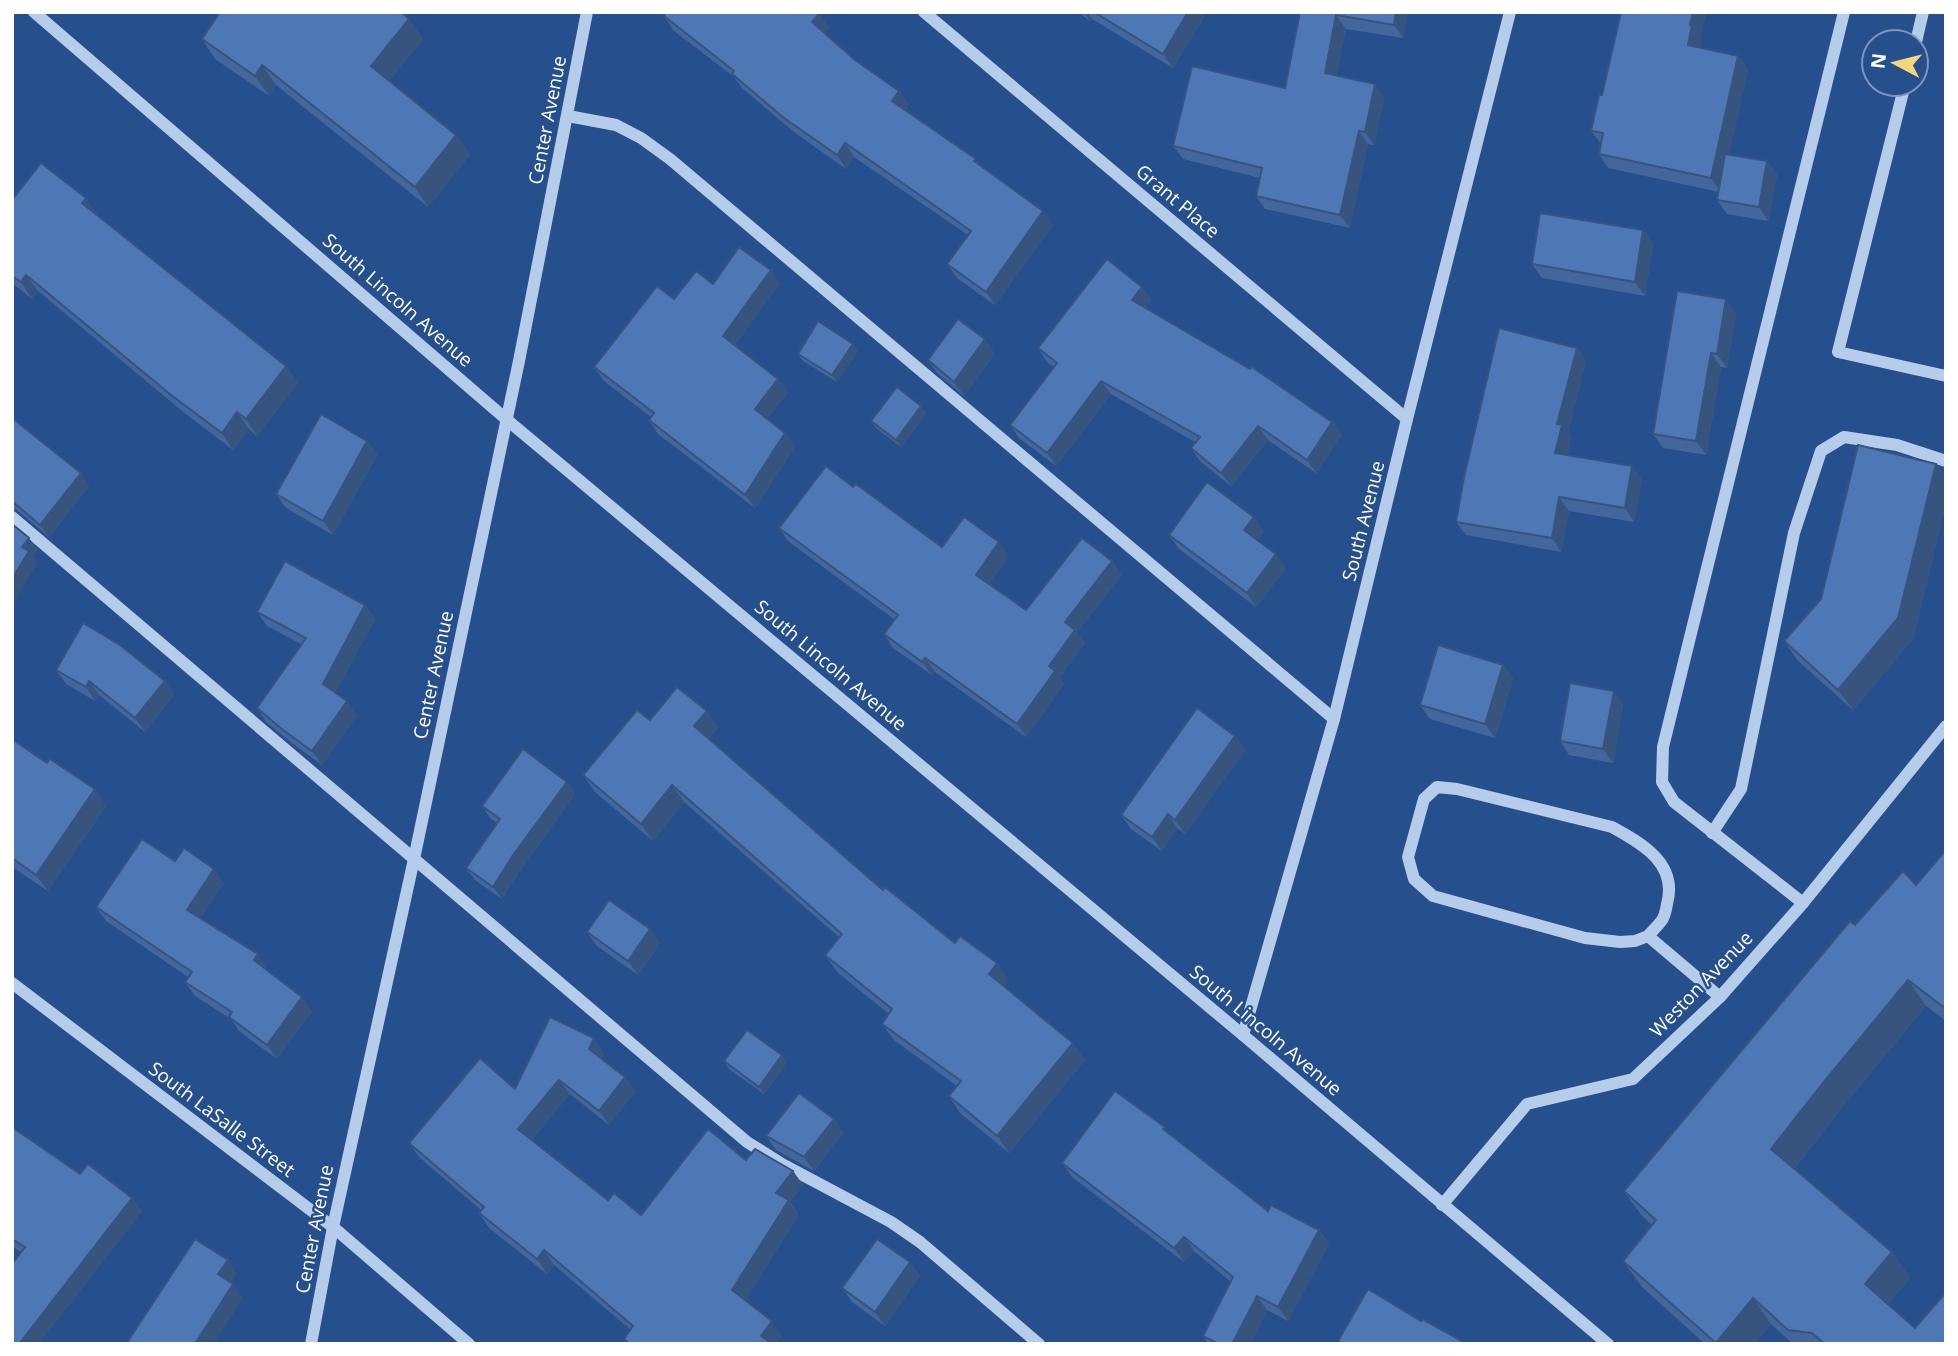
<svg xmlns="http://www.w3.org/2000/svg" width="1958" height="1356" font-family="'Open Sans',sans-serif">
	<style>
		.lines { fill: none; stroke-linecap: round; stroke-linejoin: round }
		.minor { stroke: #b6cceb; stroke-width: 12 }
		.wall { fill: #43679c }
		.shaded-wall { fill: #37547f }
		.building { fill: #4e78b5; stroke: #37547f; stroke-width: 2 }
		.labels { text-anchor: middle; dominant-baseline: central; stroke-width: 5; stroke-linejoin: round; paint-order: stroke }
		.street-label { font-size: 19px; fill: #fff; stroke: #264f8e }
	</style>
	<rect width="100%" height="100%" fill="#264f8e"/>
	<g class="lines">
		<g class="minor">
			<polyline points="34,12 506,419 1243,1035 1608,1344"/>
			<polyline points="924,12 1407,419"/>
			<polyline points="1916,42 1923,12"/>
			<polyline points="1905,84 1838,352 1946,376"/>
			<polyline points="568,116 616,125 641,138 670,159 1334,719"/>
			<polyline points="12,517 747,1142 782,1164 891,1222 920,1242 1039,1344"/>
			<polyline points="1712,833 1741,789 1794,533 1821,451 1844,437 1897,445 1946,461"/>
			<polyline points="1803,903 1674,802 1662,782 1663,747 1844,12"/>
			<path d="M1648,936L1635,941L1620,942L1585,938L1433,896L1414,879L1408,857L1424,799L1437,787L1457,789L1612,827C1643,844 1678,864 1667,904C1666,910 1665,916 1662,920C1658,926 1652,931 1648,936L1720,997"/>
			<polyline points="12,983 333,1227 469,1344"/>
			<polyline points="1243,1035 1334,719 1407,419 1510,12"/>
			<polyline points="1442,1205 1527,1104 1633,1079 1720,997 1803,903 1946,726"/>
			<polyline points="311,1344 333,1227 414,859 519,361 587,12"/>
		</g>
	</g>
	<g class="wall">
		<polygon points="1078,12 1207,12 1173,68 1092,19 1090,21"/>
		<polygon points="1300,12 1408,12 1403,38 1346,29 1336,76 1384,97 1374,145 1368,144 1350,228 1265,209 1256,196 1260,178 1183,159 1173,146 1285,88"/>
		<polygon points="1621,12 1706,12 1700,37 1702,39 1700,48 1738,56 1748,70 1729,154 1767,161 1777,175 1768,221 1727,214 1717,200 1719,192 1608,168 1599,154 1601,144 1591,131 1602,95"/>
		<polygon points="664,16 829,27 824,33 855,60 899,91 909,105 905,110 980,165 1053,225 995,305 957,278 947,264 968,235 854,157 846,169 794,132 742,88 734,77 673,30"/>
		<polygon points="409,19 423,39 389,81 456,135 470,155 428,207 276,85 269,96 215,59 202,39"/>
		<polygon points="12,200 98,214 97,215 286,366 298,383 257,436 249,429 233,450 182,411 38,291 32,299 12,283"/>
		<polygon points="1643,230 1653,244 1645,296 1542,278 1532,264"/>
		<polygon points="780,283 735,345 778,379 788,392 767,419 785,433 795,447 755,508 658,434 649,420 651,417 604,381 594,367 674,299 713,284"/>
		<polygon points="1142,287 1151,300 1145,308 1332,422 1342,435 1316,473 1268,440 1231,486 1200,461 1191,448 1195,442 1111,394 1056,466 1019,438 1010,425 1054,367 1047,362 1038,348"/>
		<polygon points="1736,313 1727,368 1721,367 1706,455 1663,448 1653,434"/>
		<polygon points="1577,348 1586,361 1568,433 1571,438 1567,455 1642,479 1634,522 1569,511 1561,552 1466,535 1456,522"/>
		<polygon points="858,351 837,382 803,361 798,354"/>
		<polygon points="995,353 964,396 938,374 928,360"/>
		<polygon points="921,406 926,413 901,447 876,428 871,421"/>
		<polygon points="12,418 89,486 49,537 17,510 12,509"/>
		<polygon points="367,441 377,455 333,535 286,508 276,494"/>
		<polygon points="1936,464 1946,478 1946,504 1913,639 1853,710 1798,661 1784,641"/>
		<polygon points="853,487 942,547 1009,556 989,584 1026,610 1112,561 1122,575 1077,632 1085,643 1060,677 1064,684 1026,737 935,672 932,675 893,648 884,634 895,620 788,541 779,528"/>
		<polygon points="1264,531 1257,540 1286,568 1256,607 1179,549 1169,535"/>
		<polygon points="365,605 375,619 335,693 357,715 322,765 293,744 266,722 257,708 301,644 267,626 257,612"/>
		<polygon points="1503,665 1513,679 1495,738 1430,719 1420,705"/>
		<polygon points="56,670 165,681 174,695 145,732 99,695 95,701 66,684"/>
		<polygon points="1614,691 1623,705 1613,763 1569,755 1560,741"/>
		<polygon points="707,711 718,728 709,739 883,890 955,943 1009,980 1004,987 1085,1060 1009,1153 960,1113 949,1096 957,1086 894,1040 882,1024 889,1014 837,972 825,955 839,937 684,802 653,841 595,792 583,775 650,720"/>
		<polygon points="1235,736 1245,750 1185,834 1177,828 1162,851 1131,829 1121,815"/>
		<polygon points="12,739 106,806 48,891 12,867"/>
		<polygon points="567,782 575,794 522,868 502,899 475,880 466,868 497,823 490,818 482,806"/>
		<polygon points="1946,850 1946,1021 1926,1006 1841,1109 1794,1169 1892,1252 1910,1278 1888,1304 1915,1328 1946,1344 1793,1344 1771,1324 1755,1344 1705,1344 1642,1287 1623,1261 1652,1225 1642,1216 1624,1191 1855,925 1916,885"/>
		<polygon points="175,861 224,883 200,918 267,968 267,970 312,1011 277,1059 239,1031 231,1019 195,996 185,982 188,977 106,921 96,907"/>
		<polygon points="587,932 660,943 638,975 597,946"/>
		<polygon points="604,1053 601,1059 625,1077 635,1092 609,1125 570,1094 531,1140 608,1200 641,1215 746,1160 793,1171 803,1185 790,1202 799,1215 745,1300 782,1336 776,1344 627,1344 624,1339 631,1330 554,1265 547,1274 489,1228 479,1213 481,1210 419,1157 409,1143 515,1089"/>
		<polygon points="724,1061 787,1062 764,1094 729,1069"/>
		<polygon points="834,1119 843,1133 814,1171 776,1150 766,1136"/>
		<polygon points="12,1127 80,1174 132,1198 142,1212 21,1252 12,1247"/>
		<polygon points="1170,1134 1268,1211 1319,1230 1329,1244 1288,1321 1267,1310 1250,1344 1208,1344 1203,1336 1231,1282 1194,1251 1184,1262 1072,1177 1062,1163"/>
		<polygon points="910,1262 920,1276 885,1326 852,1302 842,1288"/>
	</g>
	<g class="shaded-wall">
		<polygon points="1084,12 1087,12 1092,19 1090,21"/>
		<polygon points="1188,12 1207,12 1173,68 1163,54"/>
		<polygon points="1396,12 1408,12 1403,38 1394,25"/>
		<polygon points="1693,12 1706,12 1700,37 1702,39 1697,59 1688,45 1690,25"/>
		<polygon points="820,13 829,27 822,36 812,22"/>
		<polygon points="1336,15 1346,29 1334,86 1325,73"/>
		<polygon points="409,19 423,39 385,86 371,66"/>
		<polygon points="1738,56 1748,70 1721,192 1711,178"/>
		<polygon points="262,65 276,85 269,96 255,76"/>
		<polygon points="1375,84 1384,97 1374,145 1365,132"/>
		<polygon points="899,91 909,105 902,115 892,101"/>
		<polygon points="1359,131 1368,144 1350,228 1340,215"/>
		<polygon points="456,135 470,155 428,207 415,187"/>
		<polygon points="845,143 854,157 846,169 837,155"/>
		<polygon points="1767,161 1777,175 1768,221 1759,207"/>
		<polygon points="86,198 98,214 94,220 82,203"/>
		<polygon points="1043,211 1053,225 995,305 986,292"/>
		<polygon points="1643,230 1653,244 1645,296 1635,282"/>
		<polygon points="771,270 780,283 732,349 723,336"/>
		<polygon points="26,275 38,291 32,299 21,282"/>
		<polygon points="1142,287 1151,300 1141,313 1132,300"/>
		<polygon points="1726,299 1736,313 1727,368 1717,354"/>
		<polygon points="985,339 995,353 964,396 954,382"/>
		<polygon points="853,344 858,351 837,382 832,375"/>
		<polygon points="1577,348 1586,361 1568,433 1571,438 1564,466 1555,453 1557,424"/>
		<polygon points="1711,353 1721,367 1706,455 1696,441"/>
		<polygon points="286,366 298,383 257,436 246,419"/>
		<polygon points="778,379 788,392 765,423 755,409"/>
		<polygon points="1101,381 1111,394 1056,466 1047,453"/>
		<polygon points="921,406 926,413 901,447 896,440"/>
		<polygon points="237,412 249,429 233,450 222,433"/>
		<polygon points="1332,422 1342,435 1316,473 1307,460"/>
		<polygon points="1258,426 1268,440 1231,486 1221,473"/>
		<polygon points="785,433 795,447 755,508 745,495"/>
		<polygon points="367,441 377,455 333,535 323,521"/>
		<polygon points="1936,464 1946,478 1946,504 1913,639 1853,710 1838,690"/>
		<polygon points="1632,466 1642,479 1634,522 1625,508"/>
		<polygon points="81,473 89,486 49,537 40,525"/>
		<polygon points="1559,497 1569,511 1561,552 1552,538"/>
		<polygon points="1254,517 1264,531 1254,544 1244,530"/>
		<polygon points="29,538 38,550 33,556 37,563 12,606 12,579 22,547"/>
		<polygon points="999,542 1009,556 986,589 976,575"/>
		<polygon points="1276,554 1286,568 1256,607 1247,593"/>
		<polygon points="1112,561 1122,575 1077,632 1085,643 1060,677 1064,684 1026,737 1017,724 1049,666 1065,622"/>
		<polygon points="365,605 375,619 333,698 323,684"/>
		<polygon points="925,658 935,672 932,675 922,662"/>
		<polygon points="1503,665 1513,679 1495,738 1485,724"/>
		<polygon points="89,681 99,695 95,701 86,687"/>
		<polygon points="165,681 174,695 145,732 135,718"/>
		<polygon points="1614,691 1623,705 1613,763 1603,749"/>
		<polygon points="347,701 357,715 322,765 312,751"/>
		<polygon points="707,711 718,728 706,743 694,726"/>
		<polygon points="1235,736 1245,750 1185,834 1175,820"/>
		<polygon points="567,782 575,794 522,868 502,899 493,887 513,855"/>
		<polygon points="672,785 684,802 653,841 641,824"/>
		<polygon points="95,789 106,806 48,891 36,875"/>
		<polygon points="1168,814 1177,828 1162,851 1152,837"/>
		<polygon points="214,869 224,883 197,924 187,910"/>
		<polygon points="650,929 660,943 638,975 628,961"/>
		<polygon points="258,954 267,968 264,974 254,960"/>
		<polygon points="997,963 1009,980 1001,991 989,974"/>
		<polygon points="1908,980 1926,1006 1841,1109 1789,1175 1771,1149 1823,1083"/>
		<polygon points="302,997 312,1011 277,1059 267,1045"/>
		<polygon points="594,1038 604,1053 599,1064 589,1049"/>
		<polygon points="1073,1043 1085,1060 1009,1153 997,1136"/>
		<polygon points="782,1055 787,1062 764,1094 759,1087"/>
		<polygon points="625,1077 635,1092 609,1125 599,1111"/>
		<polygon points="559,1080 570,1094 528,1143 518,1129"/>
		<polygon points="834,1119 843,1133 814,1171 804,1157"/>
		<polygon points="793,1171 803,1185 790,1203 799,1215 742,1305 732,1290 776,1193"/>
		<polygon points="132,1198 142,1212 39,1344 19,1344"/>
		<polygon points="1319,1230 1329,1244 1288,1321 1278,1307"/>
		<polygon points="1184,1237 1194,1251 1184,1262 1174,1248"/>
		<polygon points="544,1250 554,1265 547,1274 537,1259"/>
		<polygon points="1892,1252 1910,1278 1883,1310 1865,1284"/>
		<polygon points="228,1260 237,1274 228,1288 218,1274"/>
		<polygon points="910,1262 920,1276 885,1326 875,1312"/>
		<polygon points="233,1284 243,1298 214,1344 195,1344"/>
		<polygon points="1257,1296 1267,1310 1250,1344 1232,1344"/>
		<polygon points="1753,1298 1771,1324 1755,1344 1716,1344"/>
		<polygon points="772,1321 782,1336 776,1344 766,1344 761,1336"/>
	</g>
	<g class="building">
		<polygon points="220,12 401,12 409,19 371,66 456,135 415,187 262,65 255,76 202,39"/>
		<polygon points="666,12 819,12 820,13 812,22 855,60 899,91 892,101 976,159 974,161 1043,211 986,292 947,264 971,231 845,143 837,155 784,118 732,74 734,71 664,16"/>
		<polygon points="1094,12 1188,12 1163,54"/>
		<polygon points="1300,12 1396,12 1394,25 1336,15 1325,73 1375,84 1365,132 1359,131 1340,215 1256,196 1262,168 1173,146 1192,66 1285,88"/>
		<polygon points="1621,12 1693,12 1690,25 1692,25 1688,45 1738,56 1711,178 1599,154 1603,133 1591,131 1599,95 1602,95"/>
		<polygon points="1725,154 1767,161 1759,207 1717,200"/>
		<polygon points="41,163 86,198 82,203 286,366 246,419 237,412 222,433 171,395 26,275 21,282 12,276 12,200"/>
		<polygon points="1540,213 1643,230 1635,282 1532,264"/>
		<polygon points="739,247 771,270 723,336 778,379 755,409 785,433 745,495 649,420 654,413 594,367 657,286 674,299 696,271 713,284"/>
		<polygon points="1107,259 1142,287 1132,300 1250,369 1252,367 1332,422 1307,460 1258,426 1221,473 1191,448 1200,437 1101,381 1047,453 1010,425 1057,363 1038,348"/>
		<polygon points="1677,291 1726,299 1717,354 1711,353 1696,441 1653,434"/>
		<polygon points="958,319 985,339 954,382 928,360"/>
		<polygon points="818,321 853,344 832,375 798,354"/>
		<polygon points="1499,328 1577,348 1557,424 1562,425 1555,453 1632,466 1625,508 1559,497 1552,538 1456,522 1464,477"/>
		<polygon points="897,387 921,406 896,440 871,421"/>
		<polygon points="321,414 367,441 323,521 276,494"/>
		<polygon points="12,418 81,473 40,525 12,501"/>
		<polygon points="1858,445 1936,464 1898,618 1838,690 1784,641 1821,599"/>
		<polygon points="826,466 853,487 856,484 942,547 964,517 999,542 976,575 1026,610 1082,538 1112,561 1065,622 1075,630 1049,666 1055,671 1017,724 925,658 922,662 884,634 898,615 779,528"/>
		<polygon points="1207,482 1254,517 1244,530 1276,554 1247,593 1169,535"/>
		<polygon points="12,524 29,538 22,547 29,551 12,579"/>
		<polygon points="285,561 365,605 323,684 347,701 312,751 283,730 257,708 306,638 257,612"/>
		<polygon points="83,623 120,645 165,681 135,718 89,681 86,687 56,670"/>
		<polygon points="1438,645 1503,665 1485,724 1420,705"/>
		<polygon points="1570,683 1614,691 1603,749 1560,741"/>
		<polygon points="677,687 707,711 694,726 883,890 885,887 955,943 960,936 997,963 989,974 1073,1043 997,1136 949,1096 961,1081 882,1024 892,1009 825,955 842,934 672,785 641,824 583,775 637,710 650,720"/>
		<polygon points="1197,708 1235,736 1175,820 1168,814 1152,837 1121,815"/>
		<polygon points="12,739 47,763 50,759 95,789 36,875 12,858"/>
		<polygon points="523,749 567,782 513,855 493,887 466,868 500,819 482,806"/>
		<polygon points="142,839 175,861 184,848 214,869 187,910 258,954 254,960 302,997 267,1045 229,1017 232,1012 185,982 192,972 96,907"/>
		<polygon points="1946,850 1946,1009 1908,980 1823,1083 1771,1149 1892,1252 1865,1284 1915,1328 1946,1292 1946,1344 1825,1344 1812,1333 1788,1330 1753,1298 1716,1343 1623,1261 1656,1220 1624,1191 1850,921 1855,925 1903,871 1916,885"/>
		<polygon points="609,900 650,929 628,961 587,932"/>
		<polygon points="550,1017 594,1038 589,1049 625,1077 599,1111 559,1080 518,1129 608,1200 614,1193 641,1215 708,1129 746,1160 755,1149 793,1171 776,1193 789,1200 732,1290 772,1321 761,1336 772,1344 630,1344 624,1339 633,1326 544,1250 537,1259 479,1213 484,1207 409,1143 480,1058 515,1089"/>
		<polygon points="747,1030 782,1055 759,1087 724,1061"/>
		<polygon points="1115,1091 1165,1127 1163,1129 1268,1211 1271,1205 1319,1230 1278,1307 1257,1296 1232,1344 1218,1344 1203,1336 1233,1277 1184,1237 1174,1248 1062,1163"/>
		<polygon points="799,1093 834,1119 804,1157 766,1136"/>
		<polygon points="12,1127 80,1174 88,1164 132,1198 19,1344 12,1344 12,1264 25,1247 12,1239"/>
		<polygon points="195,1239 228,1260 218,1274 233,1284 195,1344 126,1344"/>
		<polygon points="877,1239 910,1262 875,1312 842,1288"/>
		<polygon points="1368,1289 1421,1321 1422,1319 1464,1342 1463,1344 1342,1344 1338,1341"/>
	</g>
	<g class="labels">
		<g class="street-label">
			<text transform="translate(547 120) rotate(-79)">Center Avenue</text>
			<text transform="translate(1178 201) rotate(40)">Grant Place</text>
			<text transform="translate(398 300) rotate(41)">South Lincoln Avenue</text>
			<text transform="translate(1363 521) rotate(-76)">South Avenue</text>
			<text transform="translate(831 665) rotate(40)">South Lincoln Avenue</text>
			<text transform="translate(433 675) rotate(-78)">Center Avenue</text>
			<text transform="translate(1701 984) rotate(-46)">Weston Avenue</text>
			<text transform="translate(1266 1030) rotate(40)">South Lincoln Avenue</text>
			<text transform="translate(222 1119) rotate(37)">South LaSalle Street</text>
			<text transform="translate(314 1229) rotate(-79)">Center Avenue</text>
		</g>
	</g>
	<rect width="1958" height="1356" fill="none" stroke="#ffffff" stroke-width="28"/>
	<g transform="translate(1895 63) rotate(277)"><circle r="33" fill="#264f8e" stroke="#7d95bb" stroke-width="2"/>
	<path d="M0-5L12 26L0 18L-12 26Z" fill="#f4d67b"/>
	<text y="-10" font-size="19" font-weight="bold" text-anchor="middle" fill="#ffffff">N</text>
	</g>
</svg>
